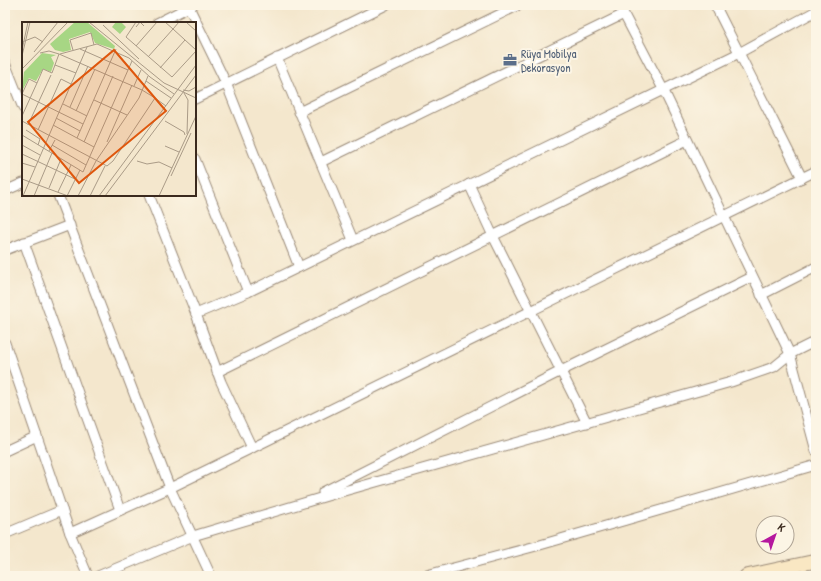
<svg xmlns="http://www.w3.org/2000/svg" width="821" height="581" font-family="'Patrick Hand',sans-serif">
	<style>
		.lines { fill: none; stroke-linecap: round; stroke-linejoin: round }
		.street-casing { stroke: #988876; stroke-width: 11 }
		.secondary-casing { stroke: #988876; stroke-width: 15 }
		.street { stroke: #fff; stroke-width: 9 }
		.secondary { stroke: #f9e7c3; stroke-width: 13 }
		.rail-casing { stroke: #3b2a1e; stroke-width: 4 }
		.rail { stroke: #fcf5e5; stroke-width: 2.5; stroke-dasharray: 8; stroke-linecap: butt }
		.labels { text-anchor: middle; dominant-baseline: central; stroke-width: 4; stroke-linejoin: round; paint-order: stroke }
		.service-label { font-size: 12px; fill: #4e5e75; stroke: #fcf5e5; text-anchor: start }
		.inset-road { fill: none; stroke: #aa9b87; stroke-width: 1 }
		.view { fill: #df570d; fill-opacity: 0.15; stroke: #df570d; stroke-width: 2 }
		.inset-edge { fill: none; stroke: #3b2a1e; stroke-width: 2 }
	</style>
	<rect width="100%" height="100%" fill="#fcf5e5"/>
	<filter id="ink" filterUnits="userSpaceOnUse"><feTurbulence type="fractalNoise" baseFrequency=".025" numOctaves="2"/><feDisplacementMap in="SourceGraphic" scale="8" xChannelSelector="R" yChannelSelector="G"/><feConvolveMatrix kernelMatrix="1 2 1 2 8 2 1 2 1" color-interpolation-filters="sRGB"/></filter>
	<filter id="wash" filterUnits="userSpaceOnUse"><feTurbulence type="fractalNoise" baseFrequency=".012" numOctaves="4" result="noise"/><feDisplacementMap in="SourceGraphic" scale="16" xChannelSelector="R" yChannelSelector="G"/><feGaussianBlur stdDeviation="0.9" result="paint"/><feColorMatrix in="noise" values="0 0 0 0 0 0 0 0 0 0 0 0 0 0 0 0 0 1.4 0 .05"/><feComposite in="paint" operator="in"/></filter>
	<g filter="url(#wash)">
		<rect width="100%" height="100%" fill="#f4e7cd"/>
	</g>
	<g filter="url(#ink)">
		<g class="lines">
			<g class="street-casing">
				<g id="street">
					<polyline points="188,5 226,83 299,267"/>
					<polyline points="619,5 663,89 790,354 816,451"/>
					<polyline points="715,5 802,178"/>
					<polyline points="816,11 739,53 248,292 196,314 221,382 252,448 816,171"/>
					<polyline points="157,23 193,5"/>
					<polyline points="277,58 353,240"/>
					<polyline points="5,63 23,108"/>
					<polyline points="195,99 386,5"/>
					<polyline points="299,112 519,5"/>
					<polyline points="195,159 248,292"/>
					<polyline points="321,162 624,14"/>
					<polyline points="469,184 493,236 587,423"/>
					<polyline points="5,191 23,183"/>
					<polyline points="58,195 170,488 211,576"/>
					<polyline points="149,195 196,314"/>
					<polyline points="24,242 120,510"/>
					<polyline points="5,250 70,225"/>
					<polyline points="761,295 816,267"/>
					<polyline points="5,343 70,533 170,488 252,448"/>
					<polyline points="217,372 687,140"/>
					<polyline points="5,451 37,436"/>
					<polyline points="323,492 561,371 752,277"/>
					<polyline points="70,533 88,576"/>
					<polyline points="5,534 62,510"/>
					<polyline points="98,576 193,536 337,493 731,382 774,367 790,354 816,341"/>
					<polyline points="423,576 540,545 816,465"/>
				</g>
			</g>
			<g class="secondary-casing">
				<polyline id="secondary" points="746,576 816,561"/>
			</g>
			<use href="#street" class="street"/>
			<use href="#secondary" class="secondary"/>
			<g class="rail-casing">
				<polyline id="rail" points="812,576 816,575"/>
			</g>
			<use href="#rail" class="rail"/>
		</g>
	</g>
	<defs>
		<g id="office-bare" transform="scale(1.08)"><path d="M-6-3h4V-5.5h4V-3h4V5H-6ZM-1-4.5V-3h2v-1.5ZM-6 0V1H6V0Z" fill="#5c6f8a" stroke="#fcf5e5" stroke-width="2.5" paint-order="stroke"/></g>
	</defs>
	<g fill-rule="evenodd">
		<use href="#office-bare" x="510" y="60"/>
	</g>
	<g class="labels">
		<g class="service-label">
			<text x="521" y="53">Rüya Mobilya<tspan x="521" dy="14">Dekorasyon</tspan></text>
		</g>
	</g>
	<g transform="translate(22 22)">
		<rect width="174" height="174" fill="#f4e7cd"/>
		<path d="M53,0H65L93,24L92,27L73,21L68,10L47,17L49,28L41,30L33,28L28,22ZM94,0H99L104,5L98,12L90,5ZM20,31L34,33L29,35L32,41L29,50L21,47L14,59L7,56L0,69L2,50Z" fill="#a7d684"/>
		<path class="inset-road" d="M67,0L142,61L174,76M114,0L104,15L150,55L174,29M143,0L151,7L157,0M164,0L174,9M81,3L117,37M114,5L118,0L122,4M0,20L13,15L21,20M114,24L135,0M58,27L106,48M94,27L55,116L72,125L110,39M0,28L6,0M51,28L48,18L69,11L72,23M12,30L36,0M38,32L75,22L107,36L128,55L152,72M0,34L8,0M126,35L151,7L174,28M33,43L54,51M138,46L163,18M0,47L46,0M124,59L149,76M112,64L119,48M161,68L167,69L174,65M162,71L166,78L165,112M0,72L7,57L15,61L21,47L30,51L37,32M0,72L61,102M133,76L144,84M72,78L105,93M41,82L65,94M48,85L66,44M54,89L73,47M0,94L15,61M34,96L58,109M0,99L85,144L91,139L133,76L120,68L37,32L27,29L18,31M143,99L162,110L163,113M6,103L29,53M31,103L55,116M4,108L18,117L16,123M16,108L39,57L49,62M0,113L61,150L72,125M62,120L91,54M85,120L110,63M0,123L18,133M30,123L64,143M143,124L157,130M27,129L33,118M0,132L53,157M115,139L125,142L137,140L150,146M0,141L13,145M149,154L169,111M0,157L46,174M27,166L39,137M36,170L49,143M1,174L65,25M12,174L30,131M45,174L58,148M56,174L74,139L117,76L126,54M68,174L83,144M77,174L174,43M83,174L174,53M137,174L174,94"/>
		<path class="view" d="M92,28L144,89L57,161L6,100Z"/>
		<rect width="174" height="174" class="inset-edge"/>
	</g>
	<rect width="821" height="581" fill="none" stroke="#fcf5e5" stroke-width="20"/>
	<g transform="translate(775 535) rotate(40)"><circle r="19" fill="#fcf5e5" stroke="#afa495"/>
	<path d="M0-3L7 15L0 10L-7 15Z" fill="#b5179e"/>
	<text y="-6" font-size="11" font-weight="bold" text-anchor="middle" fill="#3b2a1e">K</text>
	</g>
</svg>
